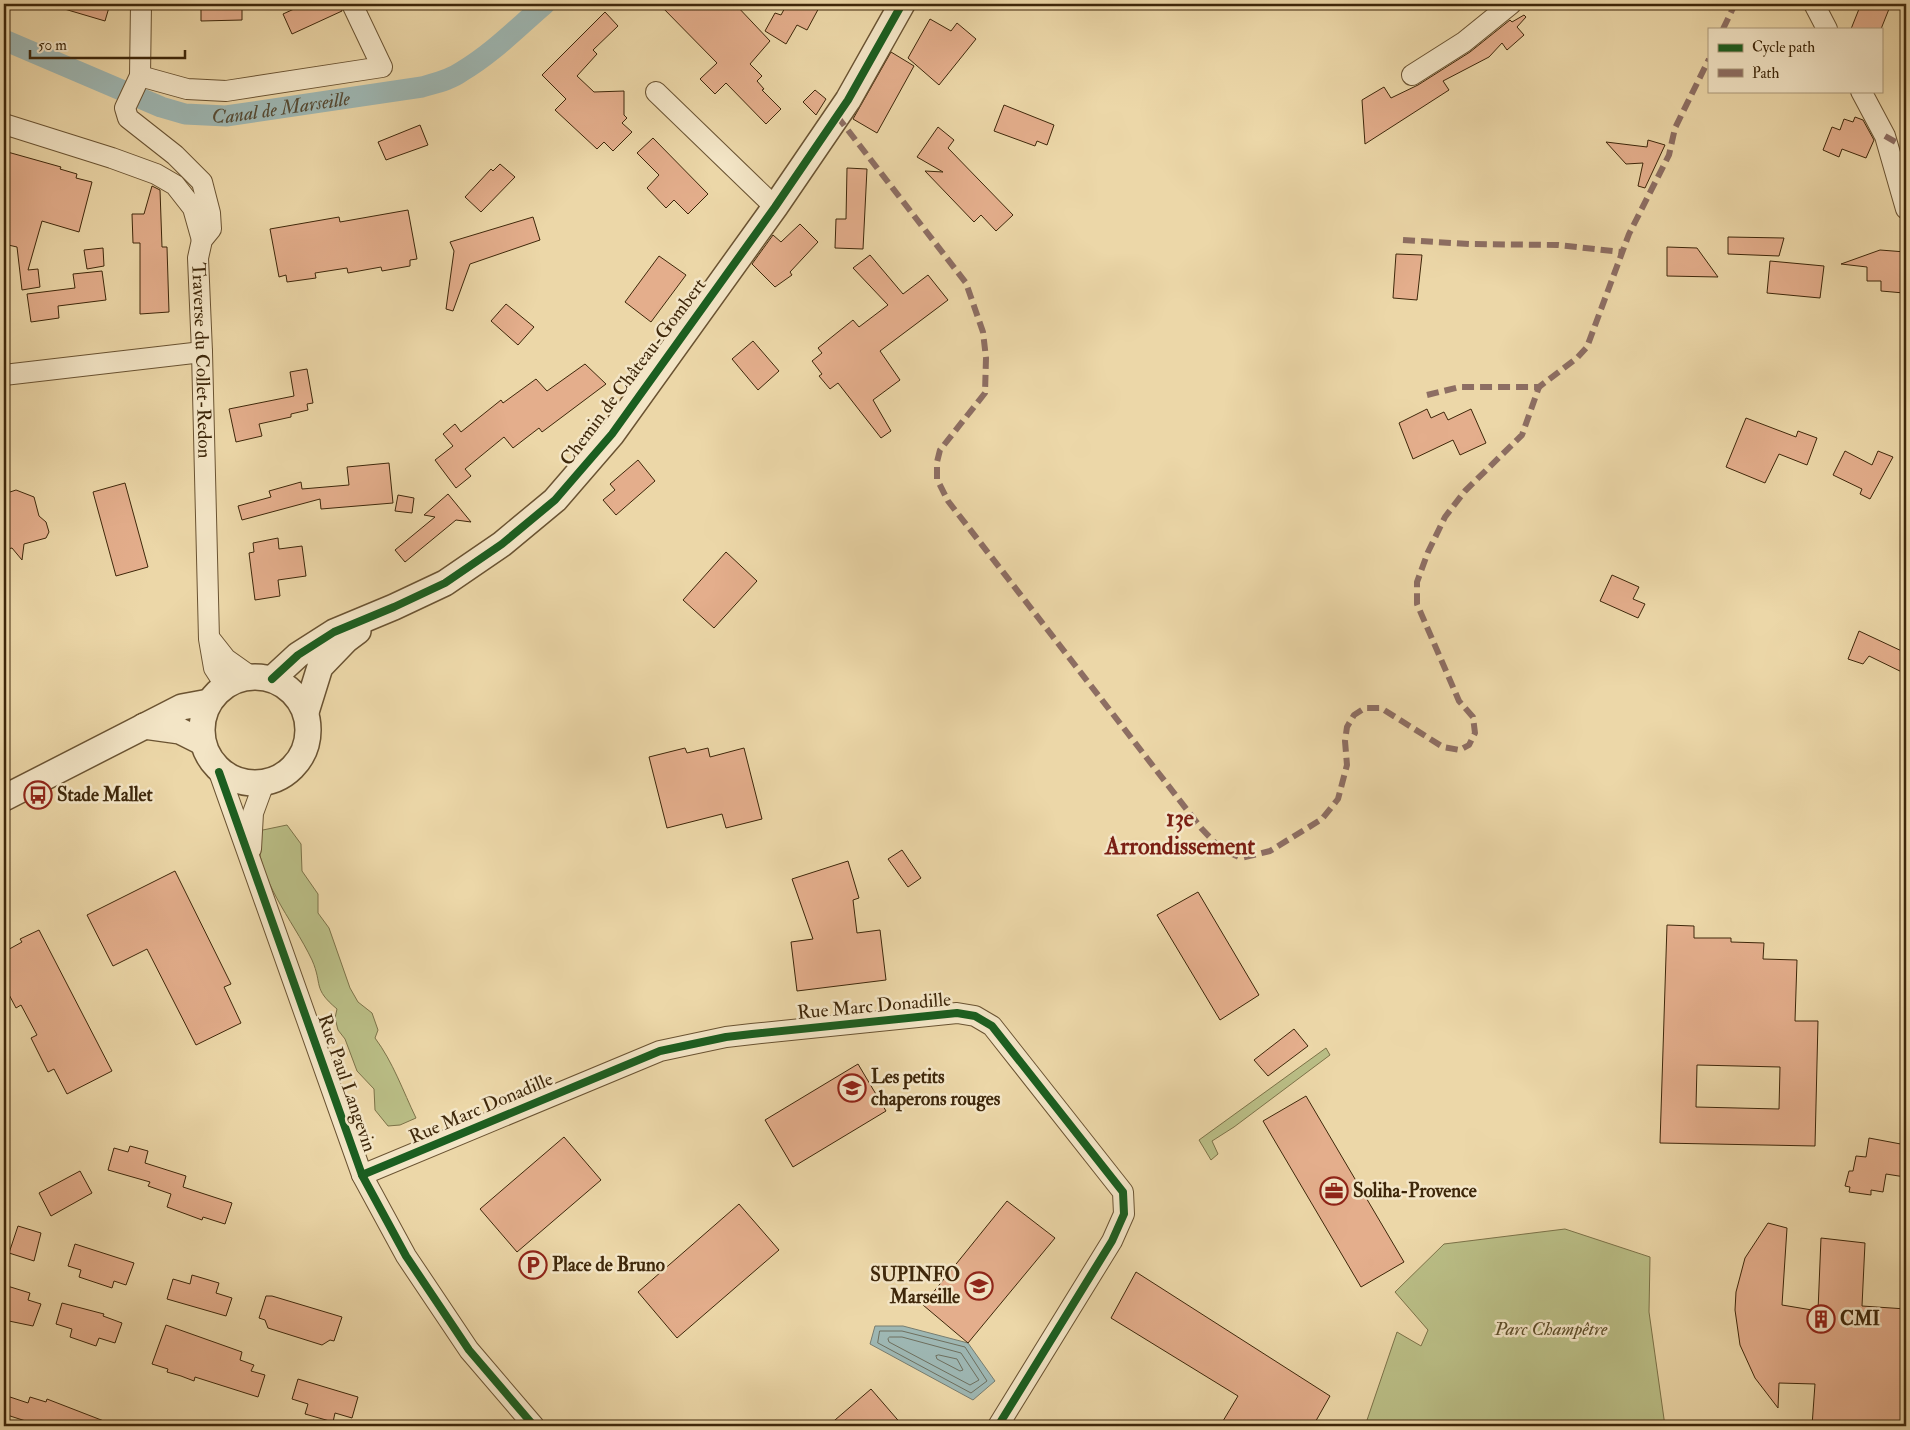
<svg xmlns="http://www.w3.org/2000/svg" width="1910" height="1430" font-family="'IM FELL Double Pica',serif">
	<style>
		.green { fill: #babe86; stroke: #7c7248 }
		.water { fill: #9eb7b3; stroke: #787d6f }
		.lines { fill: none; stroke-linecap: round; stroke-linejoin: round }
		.shore { stroke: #6e6f5e; stroke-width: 1 }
		.canal { stroke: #9eb7b3; stroke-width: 21 }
		.building { fill: #e4ae8c; stroke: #3e270a; fill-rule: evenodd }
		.minor-casing { stroke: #6a5332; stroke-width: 22 }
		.tertiary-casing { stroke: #6a5332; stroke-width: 28 }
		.minor { stroke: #f3e5c6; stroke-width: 20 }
		.tertiary { stroke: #f3e5c6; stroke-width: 25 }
		.quiet { stroke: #8d6e63; stroke-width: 6; stroke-dasharray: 12 6; stroke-linecap: butt }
		.cycleway-casing { stroke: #f3e5c6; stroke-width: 11 }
		.cycleway { stroke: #1b5e20; stroke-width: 8 }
		.labels { text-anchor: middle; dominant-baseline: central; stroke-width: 5; stroke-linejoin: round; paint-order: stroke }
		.street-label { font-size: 19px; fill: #3e270a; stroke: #f3e5c6 }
		.poi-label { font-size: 19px; font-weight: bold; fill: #3e270a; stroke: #f3e5c6; text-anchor: start }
		.park-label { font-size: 19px; font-style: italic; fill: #5d4d29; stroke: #f3e5c6 }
		.water-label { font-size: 20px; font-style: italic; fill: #564b34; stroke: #f3e5c6 }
		.district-label { font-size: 24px; font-weight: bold; fill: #7a1f14; stroke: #f3e5c6 }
	</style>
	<rect width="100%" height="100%" fill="#ecd7a8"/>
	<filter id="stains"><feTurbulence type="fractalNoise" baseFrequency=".004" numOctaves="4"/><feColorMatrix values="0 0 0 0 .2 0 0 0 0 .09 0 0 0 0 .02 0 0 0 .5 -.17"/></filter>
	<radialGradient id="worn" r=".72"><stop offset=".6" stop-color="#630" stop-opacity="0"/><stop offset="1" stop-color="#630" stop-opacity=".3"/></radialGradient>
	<g class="green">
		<path d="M287,825L301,844L302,871L318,894V913L329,928L350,988L358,1002L372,1013L378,1030L375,1038C393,1062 403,1091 416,1118L400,1125L388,1126L375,1110L374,1089L357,1071L345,1039L338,1030L335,1018L337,1009C312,988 323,985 312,960C292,918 256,880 258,831Z"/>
		<polygon points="1326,1048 1330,1055 1234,1127 1212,1141 1218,1154 1211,1160 1199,1140"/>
		<polygon points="1565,1229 1650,1257 1649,1312 1665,1426 1365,1426 1397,1332 1421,1346 1428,1330 1395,1292 1444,1244"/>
	</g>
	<polygon class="water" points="875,1326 903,1326 968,1343 995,1381 973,1400 870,1344"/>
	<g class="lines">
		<g class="shore">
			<polygon points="880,1331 902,1331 965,1347 987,1381 971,1393 878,1343"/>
			<polygon points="890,1337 902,1337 961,1353 979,1380 970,1385 889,1342 888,1339"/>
			<polygon points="939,1355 957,1359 963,1370 960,1371 937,1359 936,1356"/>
		</g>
		<path class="canal" id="s1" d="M4,40L161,107L185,114L226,116L422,87C435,83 450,80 461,72C492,54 518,27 545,4"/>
	</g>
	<g class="building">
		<polygon points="61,4 110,4 105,21 61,8"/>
		<polygon points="201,4 242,4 242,20 201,21"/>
		<polygon points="305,4 340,4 342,11 292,34 283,14"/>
		<polygon points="659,4 735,4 770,41 750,64 762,76 757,81 764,89 762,90 781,109 766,124 726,83 715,94 700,79 717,63"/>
		<polygon points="787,4 821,4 807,30 797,25 786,44 765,31 775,13 781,15"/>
		<polygon points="1861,4 1878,4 1889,9 1881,29 1851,29"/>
		<polygon points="605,12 618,26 593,50 597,54 577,76 594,92 624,91 624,115 627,118 622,123 632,132 613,151 604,142 597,149 555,110 566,99 542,75"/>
		<polygon points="1524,15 1526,17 1517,27 1524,35 1507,50 1502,43 1489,57 1443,81 1449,90 1365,144 1362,100 1384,87 1391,98 1418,85 1470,52 1510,20 1512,22"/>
		<polygon points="930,19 951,31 957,23 976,39 939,85 908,58"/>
		<polygon points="891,52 914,66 877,133 853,119"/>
		<polygon points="815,90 826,99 816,115 803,102"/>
		<polygon points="1004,105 1054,125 1047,145 1037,141 1035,146 994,131"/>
		<polygon points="1855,117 1863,120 1874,140 1866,158 1842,149 1839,157 1823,150 1832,127 1840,130 1844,119 1853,122"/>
		<polygon points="420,125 428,145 386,160 378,142"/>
		<polygon points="938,127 954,140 948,148 1013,215 996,231 981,215 974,222 925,171 943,172 917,157"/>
		<polygon points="653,138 708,194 688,214 674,200 666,208 647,188 659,175 637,153"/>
		<polygon points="1648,140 1665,145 1645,188 1638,186 1643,163 1626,164 1606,142 1647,147"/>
		<polygon points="4,151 61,167 60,169 77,174 76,178 92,182 79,232 42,221 28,270 38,269 40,287 22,290 17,247 4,244"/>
		<polygon points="500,164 515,177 481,212 465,197 491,169 493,171"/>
		<polygon points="847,168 867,169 863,249 835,248 836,219 846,219"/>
		<polygon points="152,186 160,190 162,247 167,247 169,312 140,314 140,243 133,243 132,214 144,214"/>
		<polygon points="408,210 417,259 410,260 410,266 382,271 381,267 348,273 347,268 315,273 316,278 287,282 286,275 279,277 270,229 339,217 340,222"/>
		<polygon points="533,217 540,240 470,264 453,311 446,309 454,251 450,242"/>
		<polygon points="800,224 818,242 790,272 792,275 775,287 752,264 773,235 781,242"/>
		<polygon points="1728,237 1784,238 1779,256 1728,254"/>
		<polygon points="1667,247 1697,248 1718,277 1667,276"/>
		<polygon points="103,248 104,266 87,269 84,250"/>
		<polygon points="1880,250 1906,252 1906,284 1904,293 1881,291 1881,281 1867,281 1867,267 1841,264"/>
		<polygon points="1396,254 1422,255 1417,300 1393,298"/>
		<polygon points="870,255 903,294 928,275 948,300 880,351 900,380 873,400 891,431 881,438 838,383 830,389 819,376 822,374 812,361 822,353 818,348 853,320 859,327 888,305 853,268"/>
		<polygon points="659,256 686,275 651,322 625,302"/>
		<polygon points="1770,261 1824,266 1820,298 1767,293"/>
		<polygon points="102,271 106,300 58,306 59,318 31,322 27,294 75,288 73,274"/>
		<polygon points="506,304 534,327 518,345 491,321"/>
		<polygon points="753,341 779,371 758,390 732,359"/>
		<polygon points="585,364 606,384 542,432 539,428 513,448 504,437 465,469 471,476 456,488 435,460 453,446 443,434 455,424 461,432 501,400 503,403 536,379 547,391"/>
		<polygon points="307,369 313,403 307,404 308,410 291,414 291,417 259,424 262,436 236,442 229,409 294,396 290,372"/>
		<polygon points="1427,409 1431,418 1444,412 1448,420 1471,409 1486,443 1460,455 1453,440 1413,459 1399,423"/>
		<polygon points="1746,418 1796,437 1798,431 1817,438 1807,465 1779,454 1765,483 1726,467"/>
		<polygon points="1845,451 1872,465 1878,451 1893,457 1870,499 1860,494 1862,489 1833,475"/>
		<polygon points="638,460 655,481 616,515 603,500 615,490 610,484"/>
		<polygon points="389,463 393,503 321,509 320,499 242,520 238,506 271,497 269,491 301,482 302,489 349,485 347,467"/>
		<polygon points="125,483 148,567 116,576 93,492"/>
		<polygon points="16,490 34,497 39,516 46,522 49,532 46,538 24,544 22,560 12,548 4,550 4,494"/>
		<polygon points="448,494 471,522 456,520 405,562 395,550 435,517 424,515"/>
		<polygon points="398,495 414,498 412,513 395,511"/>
		<polygon points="278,538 279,549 302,546 306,576 278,580 280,596 255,600 249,553 254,552 253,543"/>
		<polygon points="726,552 757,581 714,628 683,600"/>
		<polygon points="1612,575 1639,587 1633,599 1645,604 1638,618 1600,601"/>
		<polygon points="1859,631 1906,653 1906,674 1869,656 1863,664 1848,659"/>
		<polygon points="685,748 687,753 708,748 710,757 744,748 762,819 726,828 722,814 667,828 649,757"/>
		<polygon points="902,850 921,878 908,887 888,859"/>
		<polygon points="848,861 859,898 853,900 857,933 880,930 886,980 797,991 791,942 813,939 792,879"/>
		<polygon points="175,871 231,984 224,987 241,1023 196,1045 147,949 113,966 87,915"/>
		<polygon points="1198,892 1259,995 1220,1020 1157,915"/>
		<path d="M1667,925L1694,926V938H1731V942L1764,943L1763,959L1797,960L1795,1021H1818L1815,1146L1660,1143ZM1697,1065L1780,1067L1779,1109L1696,1107Z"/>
		<polygon points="39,930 112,1071 67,1094 54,1069 48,1072 31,1038 37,1035 21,1005 16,1008 4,985 4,952 22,942 20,939"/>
		<polygon points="1294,1029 1308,1046 1268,1076 1254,1060"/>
		<polygon points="858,1064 886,1111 793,1167 765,1120"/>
		<polygon points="1306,1096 1404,1262 1361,1287 1263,1121"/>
		<polygon points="564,1137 601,1180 517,1252 480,1209"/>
		<polygon points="1869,1138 1906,1145 1905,1177 1886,1174 1883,1192 1871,1190 1871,1195 1849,1192 1850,1187 1845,1186 1849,1171 1853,1171 1856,1156 1866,1157"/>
		<polygon points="130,1146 148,1151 145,1163 186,1176 183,1187 232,1203 225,1224 203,1217 202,1220 167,1207 171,1194 148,1186 150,1182 108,1170 114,1148 128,1152"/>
		<polygon points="80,1171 92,1193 51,1216 39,1193"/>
		<polygon points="1007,1201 1055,1238 968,1343 923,1305"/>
		<polygon points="739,1204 779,1250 677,1338 638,1292"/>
		<polygon points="1768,1223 1787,1228 1782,1305 1818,1311 1821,1238 1865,1243 1862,1306 1906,1309 1906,1426 1812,1426 1815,1384 1779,1383 1778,1408 1755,1378 1740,1345 1735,1310 1736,1292 1745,1258"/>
		<polygon points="18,1226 41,1233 34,1261 9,1253"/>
		<polygon points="75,1244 134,1263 126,1285 114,1281 112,1288 79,1277 81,1270 68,1266"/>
		<polygon points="1136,1272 1330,1396 1313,1426 1220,1426 1238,1396 1111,1318"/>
		<polygon points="192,1275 219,1283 216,1293 232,1298 226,1316 167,1299 173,1279 190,1284"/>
		<polygon points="4,1285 30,1293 28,1300 41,1304 33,1326 4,1320"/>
		<polygon points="266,1296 272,1296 342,1317 334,1341 330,1340 322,1345 268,1328 265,1320 259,1318"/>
		<polygon points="62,1303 104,1314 103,1316 122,1323 115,1343 99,1338 96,1346 70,1337 72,1329 56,1324"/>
		<polygon points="166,1325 242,1352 240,1360 254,1365 251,1371 265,1375 258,1397 195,1377 194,1381 181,1376 167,1372 168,1369 152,1364"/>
		<polygon points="298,1379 358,1397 352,1418 335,1413 333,1422 305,1414 308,1404 292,1399"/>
		<polygon points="871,1389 903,1426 828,1426"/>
		<polygon points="4,1395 28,1403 30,1397 46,1402 47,1399 109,1423 109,1426 41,1426 4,1414"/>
	</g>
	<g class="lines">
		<g class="minor-casing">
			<g id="minor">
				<path id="s2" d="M141,4L140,76L125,108L128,118L175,155L202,182L210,213L211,229L202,240L198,258L202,352L209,639L214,668L225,685"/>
				<polyline points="1814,4 1827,29"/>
				<polyline points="1412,75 1464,42 1511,4"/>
				<polyline points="140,76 187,89 226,91 382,67 352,4"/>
				<polyline points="1861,91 1885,136 1906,209"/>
				<polyline points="656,92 775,207"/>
				<polyline points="4,124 112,158 156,174 175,185 193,208 202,240"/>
				<polyline points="4,375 202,352"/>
				<polyline points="211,640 226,659 250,676"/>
				<polyline points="219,772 362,1175 406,1256 469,1350 534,1426"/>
				<polyline points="251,849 253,813 264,783"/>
				<polyline points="362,1175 660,1051 726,1037 752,1034 957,1013 975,1016 992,1026 1123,1192 1124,1214 1112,1241 998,1426"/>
			</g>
		</g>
		<g class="tertiary-casing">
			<g id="tertiary">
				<circle cx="255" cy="730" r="53"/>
				<polyline points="272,679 298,655 334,632 394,607 445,583 502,544 555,500 612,434 775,207 848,100 902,4"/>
				<polyline points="306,712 320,667 346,640 358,631"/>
				<polyline points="144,726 180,731 202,742"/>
				<polyline points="4,798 182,707 209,702"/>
			</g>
		</g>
		<use href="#minor" class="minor"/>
		<use href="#tertiary" class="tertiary"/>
		<g class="quiet">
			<polyline points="1723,29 1735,4"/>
			<polyline points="837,116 966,283 983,332 986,358 985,393 940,450 937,462 937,479 948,501 1201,828 1221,849 1241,858 1270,851 1322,819 1338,799 1347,765 1345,741 1347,727 1354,715 1365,708 1381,708 1443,747 1460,750 1469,745 1475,733 1473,717 1459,701 1417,604 1417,582 1428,552 1445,517 1465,491 1522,435 1539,387"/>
			<polyline points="1885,136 1906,148"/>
			<polyline points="1403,240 1469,244 1558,245 1622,252"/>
			<polyline points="1427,395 1460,387 1539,387 1577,358 1587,347 1629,234 1669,155 1675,128 1709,59"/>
		</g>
		<g class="cycleway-casing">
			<g id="cycleway">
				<polyline points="272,679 298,655 334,632 394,607 445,583 502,544 555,500 612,434 775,207 848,100 902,4"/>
				<polyline points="219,772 362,1175 406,1256 469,1350 534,1426"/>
				<polyline points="362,1175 660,1051 726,1037 752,1034 957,1013 975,1016 992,1026 1123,1192 1124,1214 1112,1241 998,1426"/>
			</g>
		</g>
		<use href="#cycleway" class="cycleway"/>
	</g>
	<defs>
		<g id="bus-ring" transform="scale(1.4375)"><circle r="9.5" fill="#f3e5c6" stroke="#8f2418" stroke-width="1.5"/><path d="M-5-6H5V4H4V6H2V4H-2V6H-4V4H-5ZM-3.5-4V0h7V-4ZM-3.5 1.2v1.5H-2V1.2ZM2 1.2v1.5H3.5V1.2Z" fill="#8f2418"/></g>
		<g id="school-ring" transform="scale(1.4375)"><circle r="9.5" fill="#f3e5c6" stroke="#8f2418" stroke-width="1.5"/><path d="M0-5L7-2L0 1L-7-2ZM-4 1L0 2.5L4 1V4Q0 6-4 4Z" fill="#8f2418"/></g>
		<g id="office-ring" transform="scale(1.4375)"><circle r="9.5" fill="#f3e5c6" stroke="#8f2418" stroke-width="1.5"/><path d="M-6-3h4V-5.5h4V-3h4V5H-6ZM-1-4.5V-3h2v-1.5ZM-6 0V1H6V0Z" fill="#8f2418"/></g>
		<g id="parking-ring" transform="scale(1.4375)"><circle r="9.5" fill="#f3e5c6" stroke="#8f2418" stroke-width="1.5"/><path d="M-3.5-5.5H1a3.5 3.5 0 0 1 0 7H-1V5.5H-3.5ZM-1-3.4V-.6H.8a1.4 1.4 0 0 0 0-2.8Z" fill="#8f2418"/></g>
		<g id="university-ring" transform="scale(1.4375)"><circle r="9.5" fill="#f3e5c6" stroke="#8f2418" stroke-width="1.5"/><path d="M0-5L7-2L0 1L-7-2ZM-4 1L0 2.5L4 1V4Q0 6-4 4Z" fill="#8f2418"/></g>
		<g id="building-ring" transform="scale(1.4375)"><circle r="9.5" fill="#f3e5c6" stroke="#8f2418" stroke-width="1.5"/><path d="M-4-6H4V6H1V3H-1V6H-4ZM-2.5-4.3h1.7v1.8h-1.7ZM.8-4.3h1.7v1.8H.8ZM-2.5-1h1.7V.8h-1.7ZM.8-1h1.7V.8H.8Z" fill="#8f2418"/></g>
	</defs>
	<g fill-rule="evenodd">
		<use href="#bus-ring" x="38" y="795"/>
		<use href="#school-ring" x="852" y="1088"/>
		<use href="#office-ring" x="1334" y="1191"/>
		<use href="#parking-ring" x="533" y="1265"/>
		<use href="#university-ring" x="979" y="1286"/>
		<use href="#building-ring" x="1821" y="1319"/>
	</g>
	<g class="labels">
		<g class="street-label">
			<text stroke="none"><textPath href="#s2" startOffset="399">Traverse du Collet-Redon</textPath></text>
			<text transform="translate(633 372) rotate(-53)">Chemin de Château-Gombert</text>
			<text transform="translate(874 1006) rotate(-5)">Rue Marc Donadille</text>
			<text transform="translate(347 1083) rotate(71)">Rue Paul Langevin</text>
			<text transform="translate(481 1108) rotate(-23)">Rue Marc Donadille</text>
		</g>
		<g class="poi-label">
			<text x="57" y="795">Stade Mallet</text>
			<text x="871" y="1077">Les petits<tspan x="871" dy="22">chaperons rouges</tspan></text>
			<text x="1353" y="1191">Soliha-Provence</text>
			<text x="552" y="1265">Place de Bruno</text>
			<text x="960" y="1275" text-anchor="end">SUPINFO<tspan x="960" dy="22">Marseille</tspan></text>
			<text x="1840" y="1319">CMI</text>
		</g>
		<g class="park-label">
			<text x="1551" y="1329">Parc Champêtre</text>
		</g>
		<g class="water-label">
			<text stroke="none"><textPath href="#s1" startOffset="292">Canal de Marseille</textPath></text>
		</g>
		<g class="district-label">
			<text x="1180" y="818">13e<tspan x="1180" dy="28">Arrondissement</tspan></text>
		</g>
	</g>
	<rect width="1910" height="1430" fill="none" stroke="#ecd7a8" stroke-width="20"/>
	<rect x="5" y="5" width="1900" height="1420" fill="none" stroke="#3e270a" stroke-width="2.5"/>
	<rect x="10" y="10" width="1890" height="1410" fill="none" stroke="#3e270a"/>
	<rect x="1708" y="28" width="175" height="65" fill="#f3e5c6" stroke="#ab997b"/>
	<rect x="1718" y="44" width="25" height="8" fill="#1b5e20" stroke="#ab997b"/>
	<text x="1752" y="52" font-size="15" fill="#3e270a">Cycle path</text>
	<rect x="1718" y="69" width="25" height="8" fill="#8d6e63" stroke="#ab997b"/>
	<text x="1752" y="78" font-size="15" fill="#3e270a">Path</text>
	<path d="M30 50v8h155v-8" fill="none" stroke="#3e270a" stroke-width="2.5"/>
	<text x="38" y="50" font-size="15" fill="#3e270a" stroke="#f3e5c6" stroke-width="4" paint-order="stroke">50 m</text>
	<rect width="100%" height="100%" filter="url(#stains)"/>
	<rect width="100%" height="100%" fill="url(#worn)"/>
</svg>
